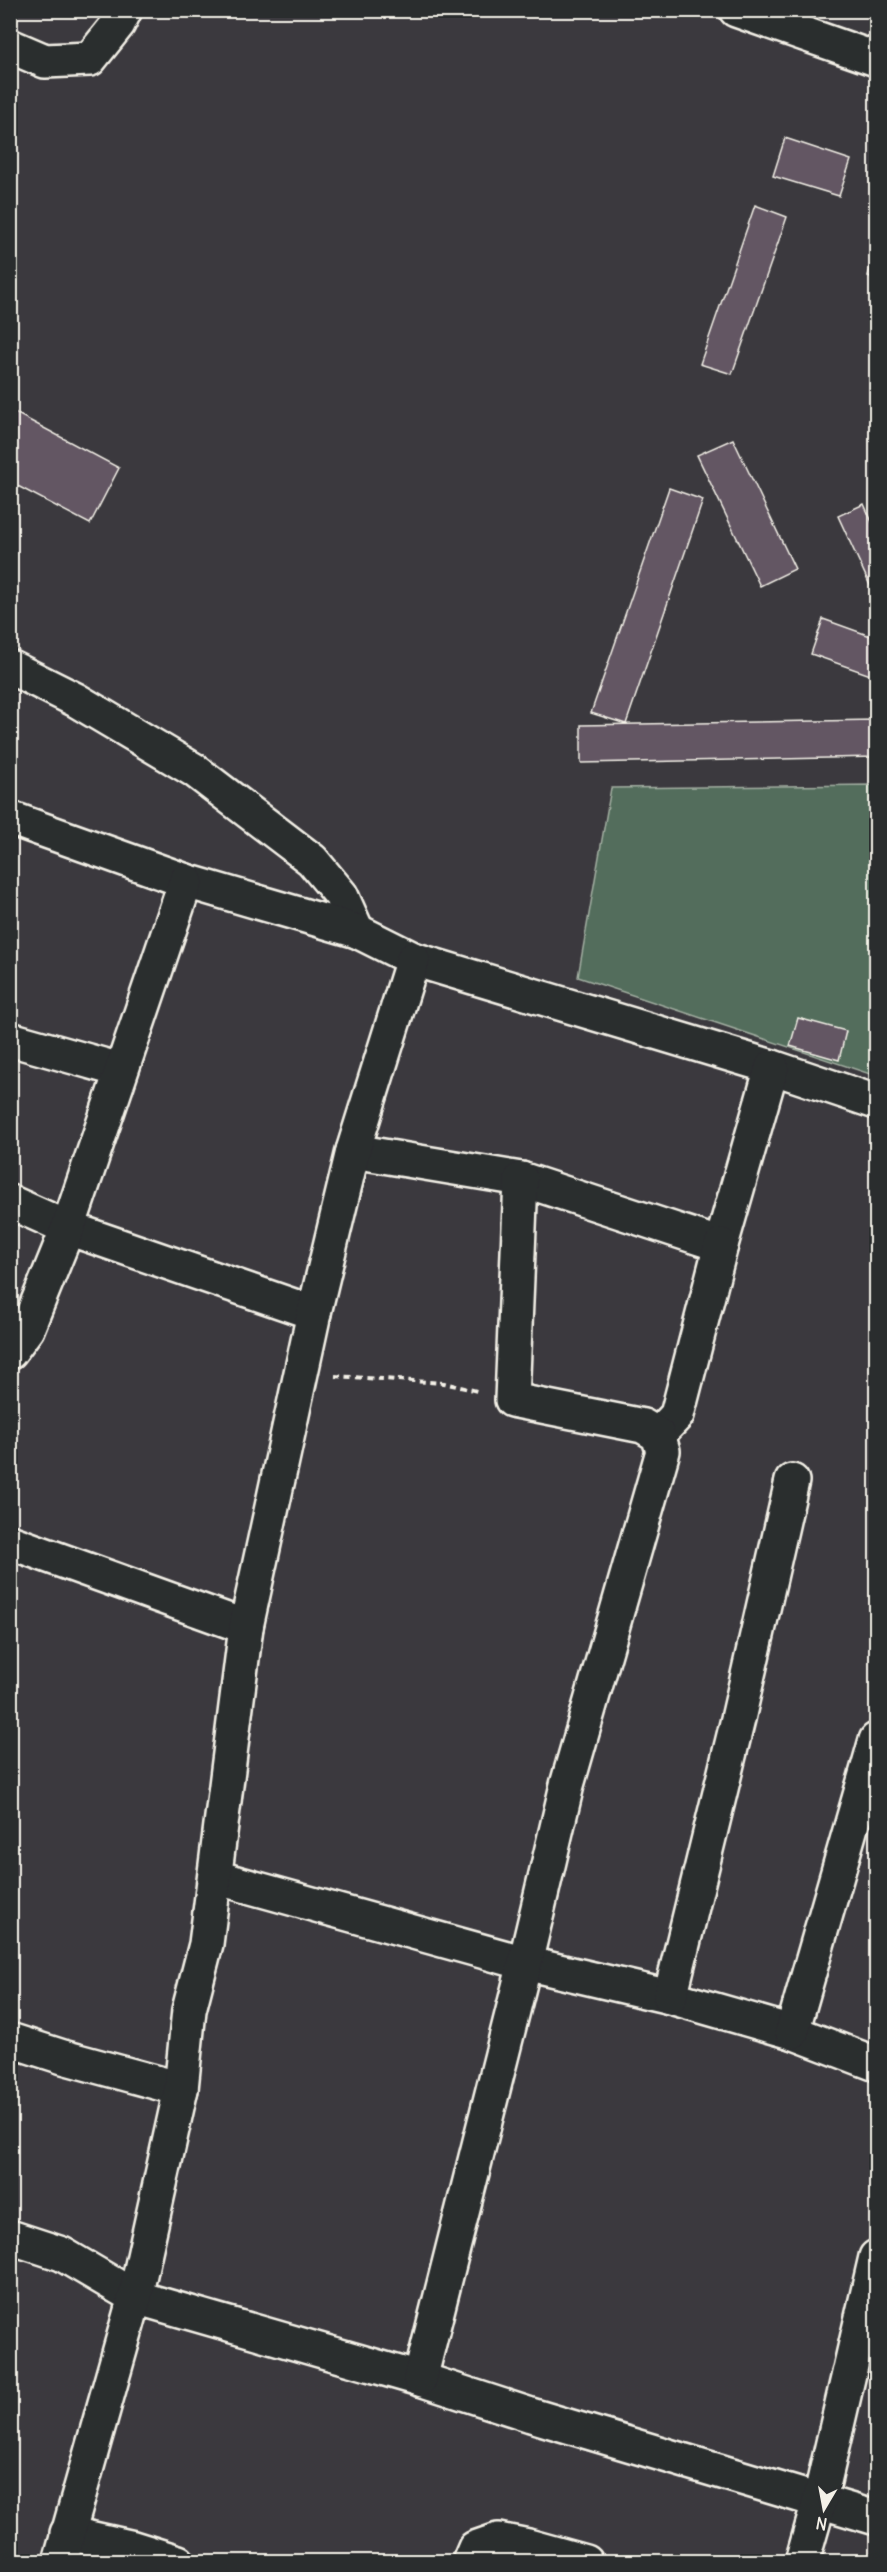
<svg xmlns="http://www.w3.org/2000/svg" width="887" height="2572" font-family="Delius,sans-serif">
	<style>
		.green { fill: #526d5c; stroke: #a3afa2; stroke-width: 1.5 }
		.building { fill: #635664; stroke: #f4f1e8; stroke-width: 1.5 }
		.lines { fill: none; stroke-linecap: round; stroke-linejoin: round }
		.minor-casing { stroke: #f4f1e8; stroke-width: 38 }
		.tertiary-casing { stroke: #f4f1e8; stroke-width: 38 }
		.path { stroke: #f4f1e8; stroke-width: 4; stroke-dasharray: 6 4.5; stroke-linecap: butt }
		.minor { stroke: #2a2d2e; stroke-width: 33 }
		.tertiary { stroke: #2a2d2e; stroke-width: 33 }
	</style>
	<rect width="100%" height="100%" fill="#3b393e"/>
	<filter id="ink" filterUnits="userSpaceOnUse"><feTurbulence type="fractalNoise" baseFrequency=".0167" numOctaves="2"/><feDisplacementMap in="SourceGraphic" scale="12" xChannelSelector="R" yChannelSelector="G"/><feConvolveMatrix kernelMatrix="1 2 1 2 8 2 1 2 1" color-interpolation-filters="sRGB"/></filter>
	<g filter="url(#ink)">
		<polygon class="green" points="876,785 876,1076 578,977 611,788"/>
		<g class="building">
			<polygon points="785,138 851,160 839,196 773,176"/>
			<polygon points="755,205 787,217 732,374 700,364"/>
			<polygon points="874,254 876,255 876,279 868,276"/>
			<polygon points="10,410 119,468 90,524 10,482"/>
			<polygon points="733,439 795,569 760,586 697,455"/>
			<polygon points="669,488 703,500 626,724 591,713"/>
			<polygon points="864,504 876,531 876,593 874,594 838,516"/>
			<polygon points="823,619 876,638 876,677 811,654"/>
			<polygon points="876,720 876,757 581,763 581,725"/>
			<polygon points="798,1018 846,1031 839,1060 790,1046"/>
		</g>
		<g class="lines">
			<g class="minor-casing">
				<g id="minor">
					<polyline points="10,46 45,61 90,59 118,24 125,10"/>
					<polyline points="10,667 76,700 194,770 312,860 341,895 357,931"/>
					<polyline points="10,818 186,881 357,931 413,959 772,1067 876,1102"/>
					<polyline points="10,1039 120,1070"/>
					<polyline points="353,1151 521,1179 721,1245 772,1067"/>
					<polyline points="10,1202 68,1228 314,1313"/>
					<polyline points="10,1352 27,1329 68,1228 186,881"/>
					<polyline points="658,1435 677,1415 721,1245"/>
					<polyline points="10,1542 246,1627"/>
					<polyline points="215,1877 525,1963 670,1997 792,2032 876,2064"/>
					<polyline points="670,1997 738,1719 792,1481"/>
					<polyline points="792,2032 876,1740"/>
					<polyline points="10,2040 63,2057 181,2089"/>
					<polyline points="10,2237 62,2254 135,2297 420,2379 531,2415 876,2518"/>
					<polyline points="420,2379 525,1963 567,1785 663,1451 658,1435 643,1426 512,1400 521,1179"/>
					<polyline points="67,2533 130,2547 178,2562"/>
					<polyline points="60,2562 135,2297 181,2089 189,2010 206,1944 246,1627 314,1313 353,1151 413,959"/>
					<polyline points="469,2562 475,2548 498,2540 528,2546 586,2562"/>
					<polyline points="802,2562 820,2499 876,2257"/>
				</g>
			</g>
			<g class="tertiary-casing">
				<polyline id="tertiary" points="736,10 876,59"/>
			</g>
			<polyline class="path" points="335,1376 444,1383 477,1391"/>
			<use href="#minor" class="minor"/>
			<use href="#tertiary" class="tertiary"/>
		</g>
	</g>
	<rect width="887" height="2572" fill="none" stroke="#2a2d2e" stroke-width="36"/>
	<rect x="18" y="18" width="851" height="2536" fill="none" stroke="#f4f1e8" stroke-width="2" filter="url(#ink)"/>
	<g transform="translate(824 2509) rotate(190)" stroke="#2a2d2e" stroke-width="4.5" paint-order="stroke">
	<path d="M0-4.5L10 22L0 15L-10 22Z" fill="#f4f1e8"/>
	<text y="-9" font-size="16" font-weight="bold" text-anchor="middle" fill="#f4f1e8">N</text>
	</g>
</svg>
